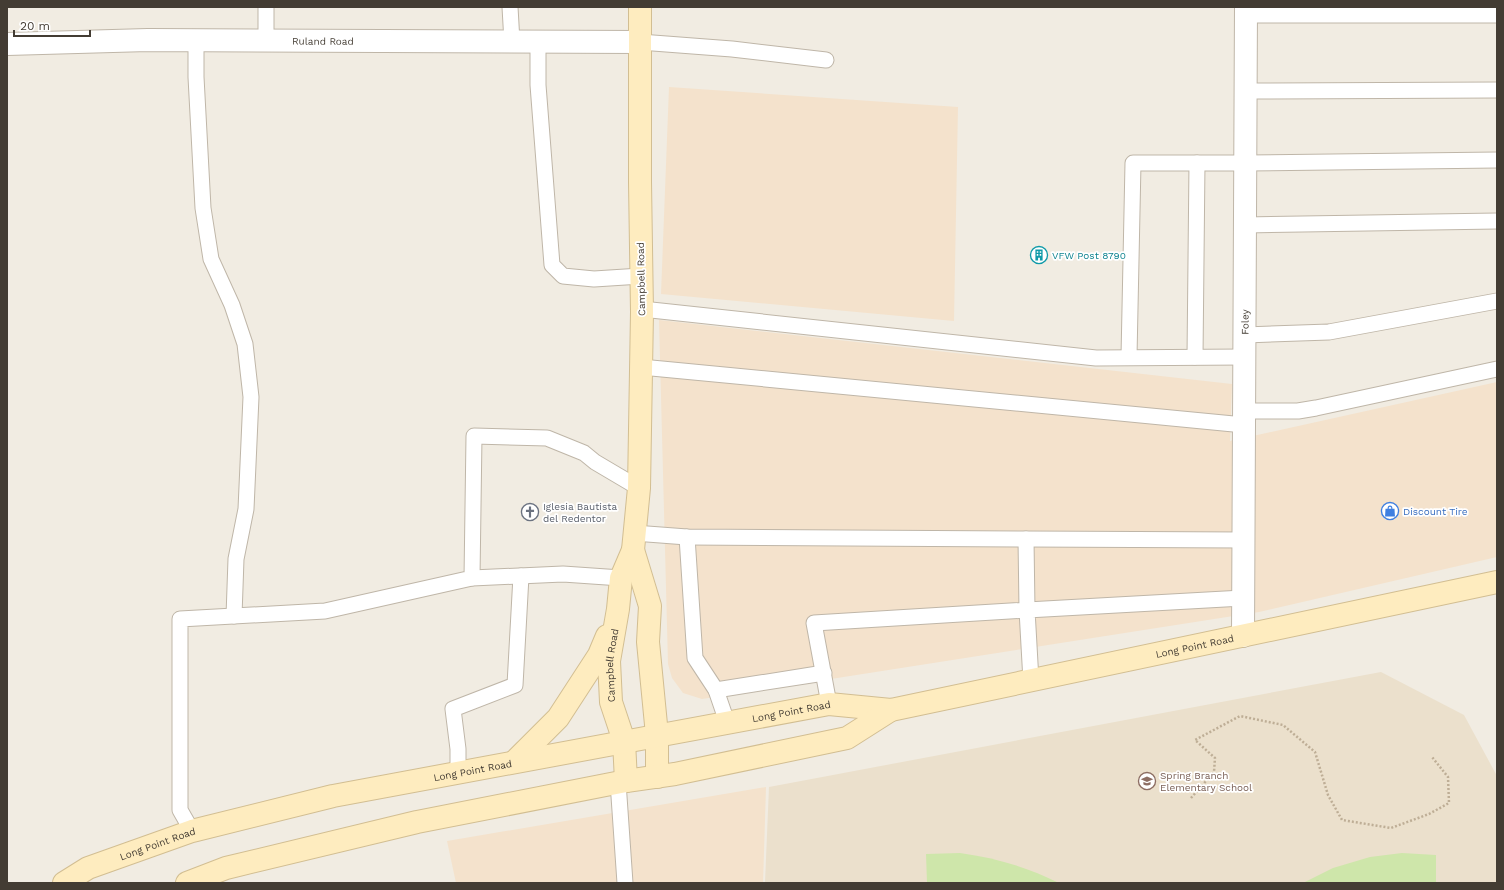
<svg xmlns="http://www.w3.org/2000/svg" width="1504" height="890" font-family="'Work Sans',sans-serif">
	<style>
		.commercial { fill: #f4e2cc }
		.education { fill: #ebe0cc }
		.green { fill: #cee6aa }
		.lines { fill: none; stroke-linecap: round; stroke-linejoin: round }
		.lane-casing { stroke: #bfb6a8; stroke-width: 17 }
		.street-casing { stroke: #bfb6a8; stroke-width: 24 }
		.secondary-casing { stroke: #d2be92; stroke-width: 24 }
		.path { stroke: #beae96; stroke-width: 2.5; stroke-dasharray: 2 2; stroke-linecap: butt }
		.lane { stroke: #fff; stroke-width: 15 }
		.street { stroke: #fff; stroke-width: 22 }
		.secondary { stroke: #feecbf; stroke-width: 22 }
		.labels { text-anchor: middle; dominant-baseline: central; stroke-width: 3.5; stroke-linejoin: round; paint-order: stroke }
		.street-label { font-size: 10px; fill: #433c33; stroke: #fff }
		.culture-label { font-size: 10px; fill: #0d838f; stroke: #fff; text-anchor: start }
		.worship-label { font-size: 10px; fill: #5b616d; stroke: #fff; text-anchor: start }
		.shop-label { font-size: 10px; fill: #366cbe; stroke: #fff; text-anchor: start }
		.education-label { font-size: 10px; fill: #785e54; stroke: #fff; text-anchor: start }
	</style>
	<rect width="100%" height="100%" fill="#f1ece2"/>
	<g class="commercial">
		<polygon points="669,87 958,107 954,321 661,294"/>
		<polygon points="659,320 1232,384 1230,441 1497,382 1497,557 1259,612 702,699 683,693 672,678 668,664"/>
		<polygon points="766,787 763,883 456,883 447,841"/>
	</g>
	<polygon class="education" points="1381,672 1464,715 1497,776 1497,883 765,883 769,787"/>
	<g class="green">
		<path d="M960,853C996,858 1027,867 1059,883H927L926,854Z"/>
		<polygon points="1402,853 1436,855 1436,883 1303,883 1333,868 1370,857"/>
	</g>
	<g class="lines">
		<g class="lane-casing">
			<g id="lane">
				<polyline points="510,7 512,42"/>
				<polyline points="1246,15 1497,15"/>
				<polyline points="196,40 196,77 203,208 211,259 232,305 245,344 251,397 246,509 236,559 234,616"/>
				<polyline points="266,40 266,7"/>
				<polyline points="538,42 538,85 552,265 563,276 594,279 641,276"/>
				<polyline points="640,42 732,49 826,60"/>
				<polyline points="1246,91 1497,90"/>
				<polyline points="1245,225 1497,221"/>
				<polyline points="642,309 1096,358 1245,357"/>
				<polyline points="1245,335 1329,332 1497,301"/>
				<polyline points="1129,357 1133,163 1246,163 1497,160"/>
				<polyline points="1195,357 1197,163"/>
				<polyline points="641,367 1244,425"/>
				<polyline points="1244,411 1298,411 1316,408 1497,369"/>
				<polyline points="634,533 687,537 1026,539 1027,610 814,623 829,704"/>
				<polyline points="687,537 695,658 716,690 727,722"/>
				<polyline points="1026,539 1244,540"/>
				<polyline points="472,578 563,574 621,578"/>
				<polyline points="1031,681 1027,610 1243,598"/>
				<polyline points="716,690 824,673"/>
				<polyline points="458,772 458,749 453,709 515,685 521,576"/>
				<polyline points="618,782 625,883"/>
				<polyline points="192,831 180,810 180,619 325,611 472,578 474,436 547,438 584,453 595,462 639,488"/>
			</g>
		</g>
		<g class="street-casing">
			<g id="street">
				<path id="s1" d="M7,44L148,40L640,42"/>
				<path id="s2" d="M1243,636L1246,7"/>
			</g>
		</g>
		<g class="secondary-casing">
			<g id="secondary">
				<polyline points="633,550 650,606 648,642 657,735 657,777"/>
				<polyline points="515,761 558,718 599,655 607,636"/>
				<path id="s3" d="M626,781L624,741L611,702L609,661L618,609L621,578L633,550L639,488L642,312L640,182V7"/>
				<path id="s4" d="M64,883L88,868L192,831L333,796L829,704L891,710L1497,582"/>
				<polyline points="187,883 226,868 417,822 626,781 675,774 847,738 891,710"/>
			</g>
		</g>
		<polyline class="path" points="1191,798 1214,772 1215,758 1195,740 1240,716 1283,725 1315,752 1328,795 1342,820 1391,828 1429,814 1449,803 1448,777 1432,757"/>
		<use href="#lane" class="lane"/>
		<use href="#street" class="street"/>
		<use href="#secondary" class="secondary"/>
	</g>
	<defs>
		<g id="building-ring" transform="scale(0.9)"><circle r="9.5" fill="#fff" stroke="#0f9aa8" stroke-width="1.5"/><path d="M-4-6H4V6H1V3H-1V6H-4ZM-2.5-4.3h1.7v1.8h-1.7ZM.8-4.3h1.7v1.8H.8ZM-2.5-1h1.7V.8h-1.7ZM.8-1h1.7V.8H.8Z" fill="#0f9aa8"/></g>
		<g id="shop-ring" transform="scale(0.9)"><circle r="9.5" fill="#fff" stroke="#3f7fe0" stroke-width="1.5"/><path d="M-5-2.5h2.3a2.7 3.5 0 0 1 5.4 0H5L5.5 6h-11ZM-1.5-2.5h3a1.5 2.3 0 0 0-3 0Z" fill="#3f7fe0"/></g>
		<g id="church-ring" transform="scale(0.9)"><circle r="9.5" fill="#fff" stroke="#6b7280" stroke-width="1.5"/><path d="M-1.2-6h2.4v3.5h3.3v2.4h-3.3V6h-2.4V-.1h-3.3v-2.4h3.3Z" fill="#6b7280"/></g>
		<g id="school-ring" transform="scale(0.9)"><circle r="9.5" fill="#fff" stroke="#8d6e63" stroke-width="1.5"/><path d="M0-5L7-2L0 1L-7-2ZM-4 1L0 2.5L4 1V4Q0 6-4 4Z" fill="#8d6e63"/></g>
	</defs>
	<g fill-rule="evenodd">
		<use href="#building-ring" x="1039" y="255"/>
		<use href="#shop-ring" x="1390" y="511"/>
		<use href="#church-ring" x="530" y="512"/>
		<use href="#school-ring" x="1147" y="781"/>
	</g>
	<g class="labels">
		<g class="street-label">
			<text stroke="none"><textPath href="#s1" startOffset="316">Ruland Road</textPath></text>
			<text transform="translate(641 279) rotate(-91)">Campbell Road</text>
			<text stroke="none"><textPath href="#s2" startOffset="314">Foley</textPath></text>
			<text stroke="none"><textPath href="#s4" startOffset="1161">Long Point Road</textPath></text>
			<text stroke="none"><textPath href="#s3" startOffset="118">Campbell Road</textPath></text>
			<text stroke="none"><textPath href="#s4" startOffset="750">Long Point Road</textPath></text>
			<text stroke="none"><textPath href="#s4" startOffset="426">Long Point Road</textPath></text>
			<text stroke="none"><textPath href="#s4" startOffset="102">Long Point Road</textPath></text>
		</g>
		<g class="culture-label">
			<text x="1052" y="255">VFW Post 8790</text>
		</g>
		<g class="worship-label">
			<text x="543" y="506">Iglesia Bautista<tspan x="543" dy="12">del Redentor</tspan></text>
		</g>
		<g class="shop-label">
			<text x="1403" y="511">Discount Tire</text>
		</g>
		<g class="education-label">
			<text x="1160" y="775">Spring Branch<tspan x="1160" dy="12">Elementary School</tspan></text>
		</g>
	</g>
	<rect width="1504" height="890" fill="none" stroke="#433c33" stroke-width="16"/>
	<path d="M14 30v6h76v-6" fill="none" stroke="#433c33" stroke-width="2"/>
	<text x="20" y="30" font-size="12" fill="#433c33" stroke="#ffffff" stroke-width="3" paint-order="stroke">20 m</text>
</svg>
